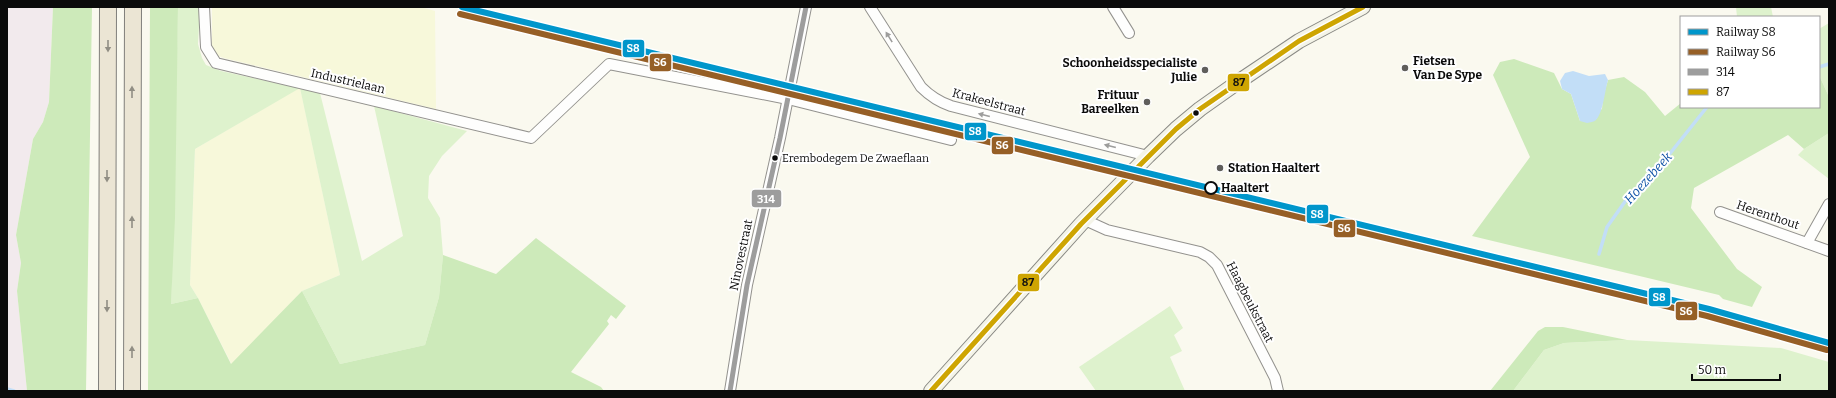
<svg xmlns="http://www.w3.org/2000/svg" width="1836" height="398" font-family="Bitter,serif">
	<style>
		.industrial { fill: #f2eaed }
		.farmland { fill: #f7f8da }
		.green { fill: #def2cd }
		.forest { fill: #cdeaba }
		.water { fill: #c2def7 }
		.lines { fill: none; stroke-linecap: round; stroke-linejoin: round }
		.stream { stroke: #c2def7; stroke-width: 3.5 }
		.minor-casing { stroke: #93928e; stroke-width: 12 }
		.secondary-casing { stroke: #898984; stroke-width: 16 }
		.trunk-casing { stroke: #807f7b; stroke-width: 18 }
		.minor { stroke: #fefefd; stroke-width: 10 }
		.secondary { stroke: #f4f4e8; stroke-width: 14 }
		.trunk { stroke: #ebe5d4; stroke-width: 16 }
		.bus-1-casing { stroke: #fff; stroke-width: 8 }
		.bus-2-casing { stroke: #fff; stroke-width: 8 }
		.bus-1 { stroke: #9d9d9d; stroke-width: 5 }
		.bus-2 { stroke: #cea502; stroke-width: 5 }
		.rail-1-casing { stroke: #fff; stroke-width: 9 }
		.rail-2-casing { stroke: #fff; stroke-width: 9 }
		.rail-1 { stroke: #0096cb; stroke-width: 6 }
		.rail-2 { stroke: #965f26; stroke-width: 6 }
		.oneway { fill: #9d9d9c }
		.oneway2 { fill: #918e84 }
		.poi-dot { fill: #5f5e5b; stroke: #fff; stroke-width: 1.5 }
		.bus-dot { fill: #0b0b0b; stroke: #fff; stroke-width: 1.5 }
		.stop-dot { fill: #fff; stroke: #0b0b0b; stroke-width: 2 }
		.labels { text-anchor: middle; dominant-baseline: central; stroke-width: 4; stroke-linejoin: round; paint-order: stroke }
		.bus-label { font-size: 11px; fill: #0b0b0b; stroke: #fff; text-anchor: start }
		.poi-label { font-size: 12px; font-weight: bold; fill: #0b0b0b; stroke: #fff; text-anchor: start }
		.street-label { font-size: 12px; fill: #0b0b0b; stroke: #fff }
		.stop-label { font-size: 12px; font-weight: bold; fill: #0b0b0b; stroke: #fff; text-anchor: start }
		.water-label { font-size: 13px; font-style: italic; fill: #0d50a5; stroke: #fff }
		.line-badge { stroke: #fff; stroke-width: 1.5 }
		.badge-label { font-size: 11px; text-anchor: middle; font-weight: bold; fill: #fff }
		.pale-badge-label { font-size: 11px; text-anchor: middle; font-weight: bold; fill: #111 }
	</style>
	<rect width="100%" height="100%" fill="#faf9ef"/>
	<polygon class="industrial" points="7,7 53,7 49,102 43,122 33,139 16,235 21,263 17,291 27,391 7,391"/>
	<g class="farmland">
		<polygon points="212,7 421,7 435,11 436,109 224,58 216,55 212,45"/>
		<polygon points="300,87 340,275 302,291 232,365 198,298 190,285 195,149"/>
	</g>
	<g class="green">
		<polygon points="178,7 200,7 198,44 202,58 206,65 221,71 320,93 362,261 403,236 374,106 467,131 442,156 429,176 428,198 440,218 443,255 439,297 425,345 340,364 302,291 340,275 300,88 195,149 190,285 198,298 171,304"/>
		<polygon points="1736,7 1771,7 1773,17 1737,17"/>
		<polygon points="1829,23 1829,97 1819,75 1819,29"/>
		<polygon points="1829,133 1829,179 1798,155 1804,149"/>
		<polygon points="1170,306 1183,328 1174,335 1182,351 1170,357 1185,391 1096,391 1079,367"/>
		<polygon points="1627,340 1781,348 1829,362 1829,391 1513,391 1544,350 1564,343"/>
	</g>
	<g class="forest">
		<polygon points="53,7 92,7 86,391 27,391 17,291 21,263 16,235 33,139 43,122 49,102"/>
		<polygon points="150,7 178,7 175,218 171,304 198,298 231,364 302,291 340,364 425,345 439,297 443,255 496,274 536,238 626,306 616,319 611,315 607,321 609,324 571,372 601,387 604,391 148,391"/>
		<polygon points="1514,59 1554,73 1562,89 1571,94 1580,121 1602,109 1603,97 1608,80 1624,77 1645,92 1665,116 1681,103 1681,107 1819,107 1819,75 1829,97 1829,133 1804,149 1788,135 1694,188 1691,208 1737,269 1762,287 1752,307 1723,299 1719,295 1472,236 1530,157 1493,75 1500,62"/>
		<polygon points="1545,327 1563,327 1627,340 1564,343 1544,350 1513,391 1490,391 1538,331"/>
	</g>
	<path class="water" d="M1573,71L1589,76L1605,74L1608,80C1605,90 1603,113 1596,120C1594,122 1590,122 1587,123L1580,121L1571,94L1562,89L1560,81L1565,73Z"/>
	<g class="lines">
		<g class="stream">
			<polyline points="1819,67 1829,64"/>
			<polyline points="1599,254 1607,227 1629,196 1648,181 1707,107"/>
			<polyline points="7,389 14,391"/>
		</g>
		<g class="minor-casing">
			<g id="minor">
				<polyline points="204,7 206,47 216,63 531,138 609,64 788,99 951,140"/>
				<path d="M870,7L921,87C930,96 939,102 951,106L1148,156"/>
				<polyline points="1113,7 1129,33"/>
				<polyline points="1720,212 1829,251"/>
				<polyline points="1085,220 1107,230 1200,252 1209,257 1217,265 1275,378 1278,391"/>
				<polyline points="1807,243 1829,204"/>
				<polyline points="730,391 747,285 780,138 806,7"/>
			</g>
		</g>
		<g class="secondary-casing">
			<polyline id="secondary" points="931,391 1081,224 1148,156 1176,129 1200,109 1241,80 1299,41 1363,7"/>
		</g>
		<g class="trunk-casing">
			<g id="trunk">
				<polyline points="107,391 108,7"/>
				<polyline points="132,391 133,7"/>
			</g>
		</g>
		<use href="#minor" class="minor"/>
		<use href="#secondary" class="secondary"/>
		<use href="#trunk" class="trunk"/>
		<g class="bus-1-casing">
			<polyline id="bus-1" points="730,391 747,285 780,138 806,7"/>
		</g>
		<g class="bus-2-casing">
			<polyline id="bus-2" points="931,391 1081,224 1176,129 1200,109 1299,41 1363,7"/>
		</g>
		<use href="#bus-1" class="bus-1"/>
		<use href="#bus-2" class="bus-2"/>
		<g class="rail-1-casing">
			<polyline id="rail-1" points="462,7 1709,309 1829,343"/>
		</g>
		<g class="rail-2-casing">
			<polyline id="rail-2" points="460,14 1707,316 1827,350"/>
		</g>
		<use href="#rail-1" class="rail-1"/>
		<use href="#rail-2" class="rail-2"/>
	</g>
	<defs><path id="oneway-solid" d="M-6-.8H1V-3.2L6.5 0L1 3.2V.8H-6Z"/></defs>
	<g class="oneway">
		<use href="#oneway-solid" transform="translate(889 37) rotate(-122)"/>
		<use href="#oneway-solid" transform="translate(984 115) rotate(-166)"/>
		<use href="#oneway-solid" transform="translate(1110 146) rotate(-166)"/>
	</g>
	<g class="oneway2">
		<use href="#oneway-solid" transform="translate(108 46) rotate(90)"/>
		<use href="#oneway-solid" transform="translate(132 92) rotate(-90)"/>
		<use href="#oneway-solid" transform="translate(107 176) rotate(90)"/>
		<use href="#oneway-solid" transform="translate(132 222) rotate(-90)"/>
		<use href="#oneway-solid" transform="translate(107 306) rotate(90)"/>
		<use href="#oneway-solid" transform="translate(132 352) rotate(-90)"/>
	</g>
	<g class="poi-dot">
		<circle cx="1405" cy="68" r="4"/>
		<circle cx="1205" cy="70" r="4"/>
		<circle cx="1147" cy="102" r="4"/>
		<circle cx="1220" cy="168" r="4"/>
	</g>
	<g class="bus-dot">
		<circle cx="1196" cy="113" r="3.5"/>
		<circle cx="775" cy="158" r="3.5"/>
	</g>
	<circle class="stop-dot" cx="1211" cy="188" r="6"/>
	<g class="labels">
		<g class="bus-label">
			<text x="782" y="158">Erembodegem De Zwaeflaan</text>
		</g>
		<g class="poi-label">
			<text x="1413" y="61">Fietsen<tspan x="1413" dy="14">Van De Sype</tspan></text>
			<text x="1197" y="63" text-anchor="end">Schoonheidsspecialiste<tspan x="1197" dy="14">Julie</tspan></text>
			<text x="1139" y="95" text-anchor="end">Frituur<tspan x="1139" dy="14">Bareelken</tspan></text>
			<text x="1228" y="168">Station Haaltert</text>
		</g>
		<g class="street-label">
			<text transform="translate(348 81) rotate(13)">Industrielaan</text>
			<text transform="translate(989 102) rotate(15)">Krakeelstraat</text>
			<text transform="translate(1768 215) rotate(19)">Herenthout</text>
			<text transform="translate(741 255) rotate(-78)">Ninovestraat</text>
			<text transform="translate(1250 302) rotate(63)">Haagbeukstraat</text>
		</g>
		<g class="stop-label">
			<text x="1221" y="188">Haaltert</text>
		</g>
		<g class="water-label">
			<text transform="translate(1648 178) rotate(-48)">Hoezebeek</text>
		</g>
	</g>
	<g class="line-badge">
		<rect x="622" y="39" width="23" height="19" rx="4" fill="#0096cb"/>
		<rect x="649" y="53" width="23" height="19" rx="4" fill="#965f26"/>
		<rect x="1227" y="73" width="23" height="19" rx="4" fill="#cea502"/>
		<rect x="964" y="122" width="23" height="19" rx="4" fill="#0096cb"/>
		<rect x="991" y="136" width="23" height="19" rx="4" fill="#965f26"/>
		<rect x="751" y="189" width="31" height="19" rx="4" fill="#9d9d9d"/>
		<rect x="1306" y="204" width="23" height="20" rx="4" fill="#0096cb"/>
		<rect x="1333" y="219" width="23" height="19" rx="4" fill="#965f26"/>
		<rect x="1017" y="273" width="23" height="19" rx="4" fill="#cea502"/>
		<rect x="1648" y="287" width="23" height="20" rx="4" fill="#0096cb"/>
		<rect x="1675" y="301" width="23" height="20" rx="4" fill="#965f26"/>
	</g>
	<g class="badge-label">
		<text x="633" y="52">S8</text>
		<text x="660" y="66">S6</text>
		<text x="975" y="135">S8</text>
		<text x="1002" y="149">S6</text>
		<text x="766" y="203">314</text>
		<text x="1317" y="218">S8</text>
		<text x="1344" y="232">S6</text>
		<text x="1659" y="301">S8</text>
		<text x="1686" y="315">S6</text>
	</g>
	<g class="pale-badge-label">
		<text x="1239" y="86">87</text>
		<text x="1028" y="286">87</text>
	</g>
	<rect width="1836" height="398" fill="none" stroke="#0b0b0b" stroke-width="16"/>
	<rect x="1680" y="16" width="140" height="92" fill="#ffffff" stroke="#9d9d9d"/>
	<rect x="1688" y="29" width="20" height="6" fill="#0096cb" stroke="#9d9d9d"/>
	<text x="1716" y="36" font-size="12" fill="#0b0b0b">Railway S8</text>
	<rect x="1688" y="49" width="20" height="6" fill="#965f26" stroke="#9d9d9d"/>
	<text x="1716" y="56" font-size="12" fill="#0b0b0b">Railway S6</text>
	<rect x="1688" y="69" width="20" height="6" fill="#9d9d9d" stroke="#9d9d9d"/>
	<text x="1716" y="76" font-size="12" fill="#0b0b0b">314</text>
	<rect x="1688" y="89" width="20" height="6" fill="#cea502" stroke="#9d9d9d"/>
	<text x="1716" y="96" font-size="12" fill="#0b0b0b">87</text>
	<path d="M1692 374v6h88v-6" fill="none" stroke="#0b0b0b" stroke-width="2"/>
	<text x="1698" y="374" font-size="12" fill="#0b0b0b" stroke="#ffffff" stroke-width="3" paint-order="stroke">50 m</text>
</svg>
